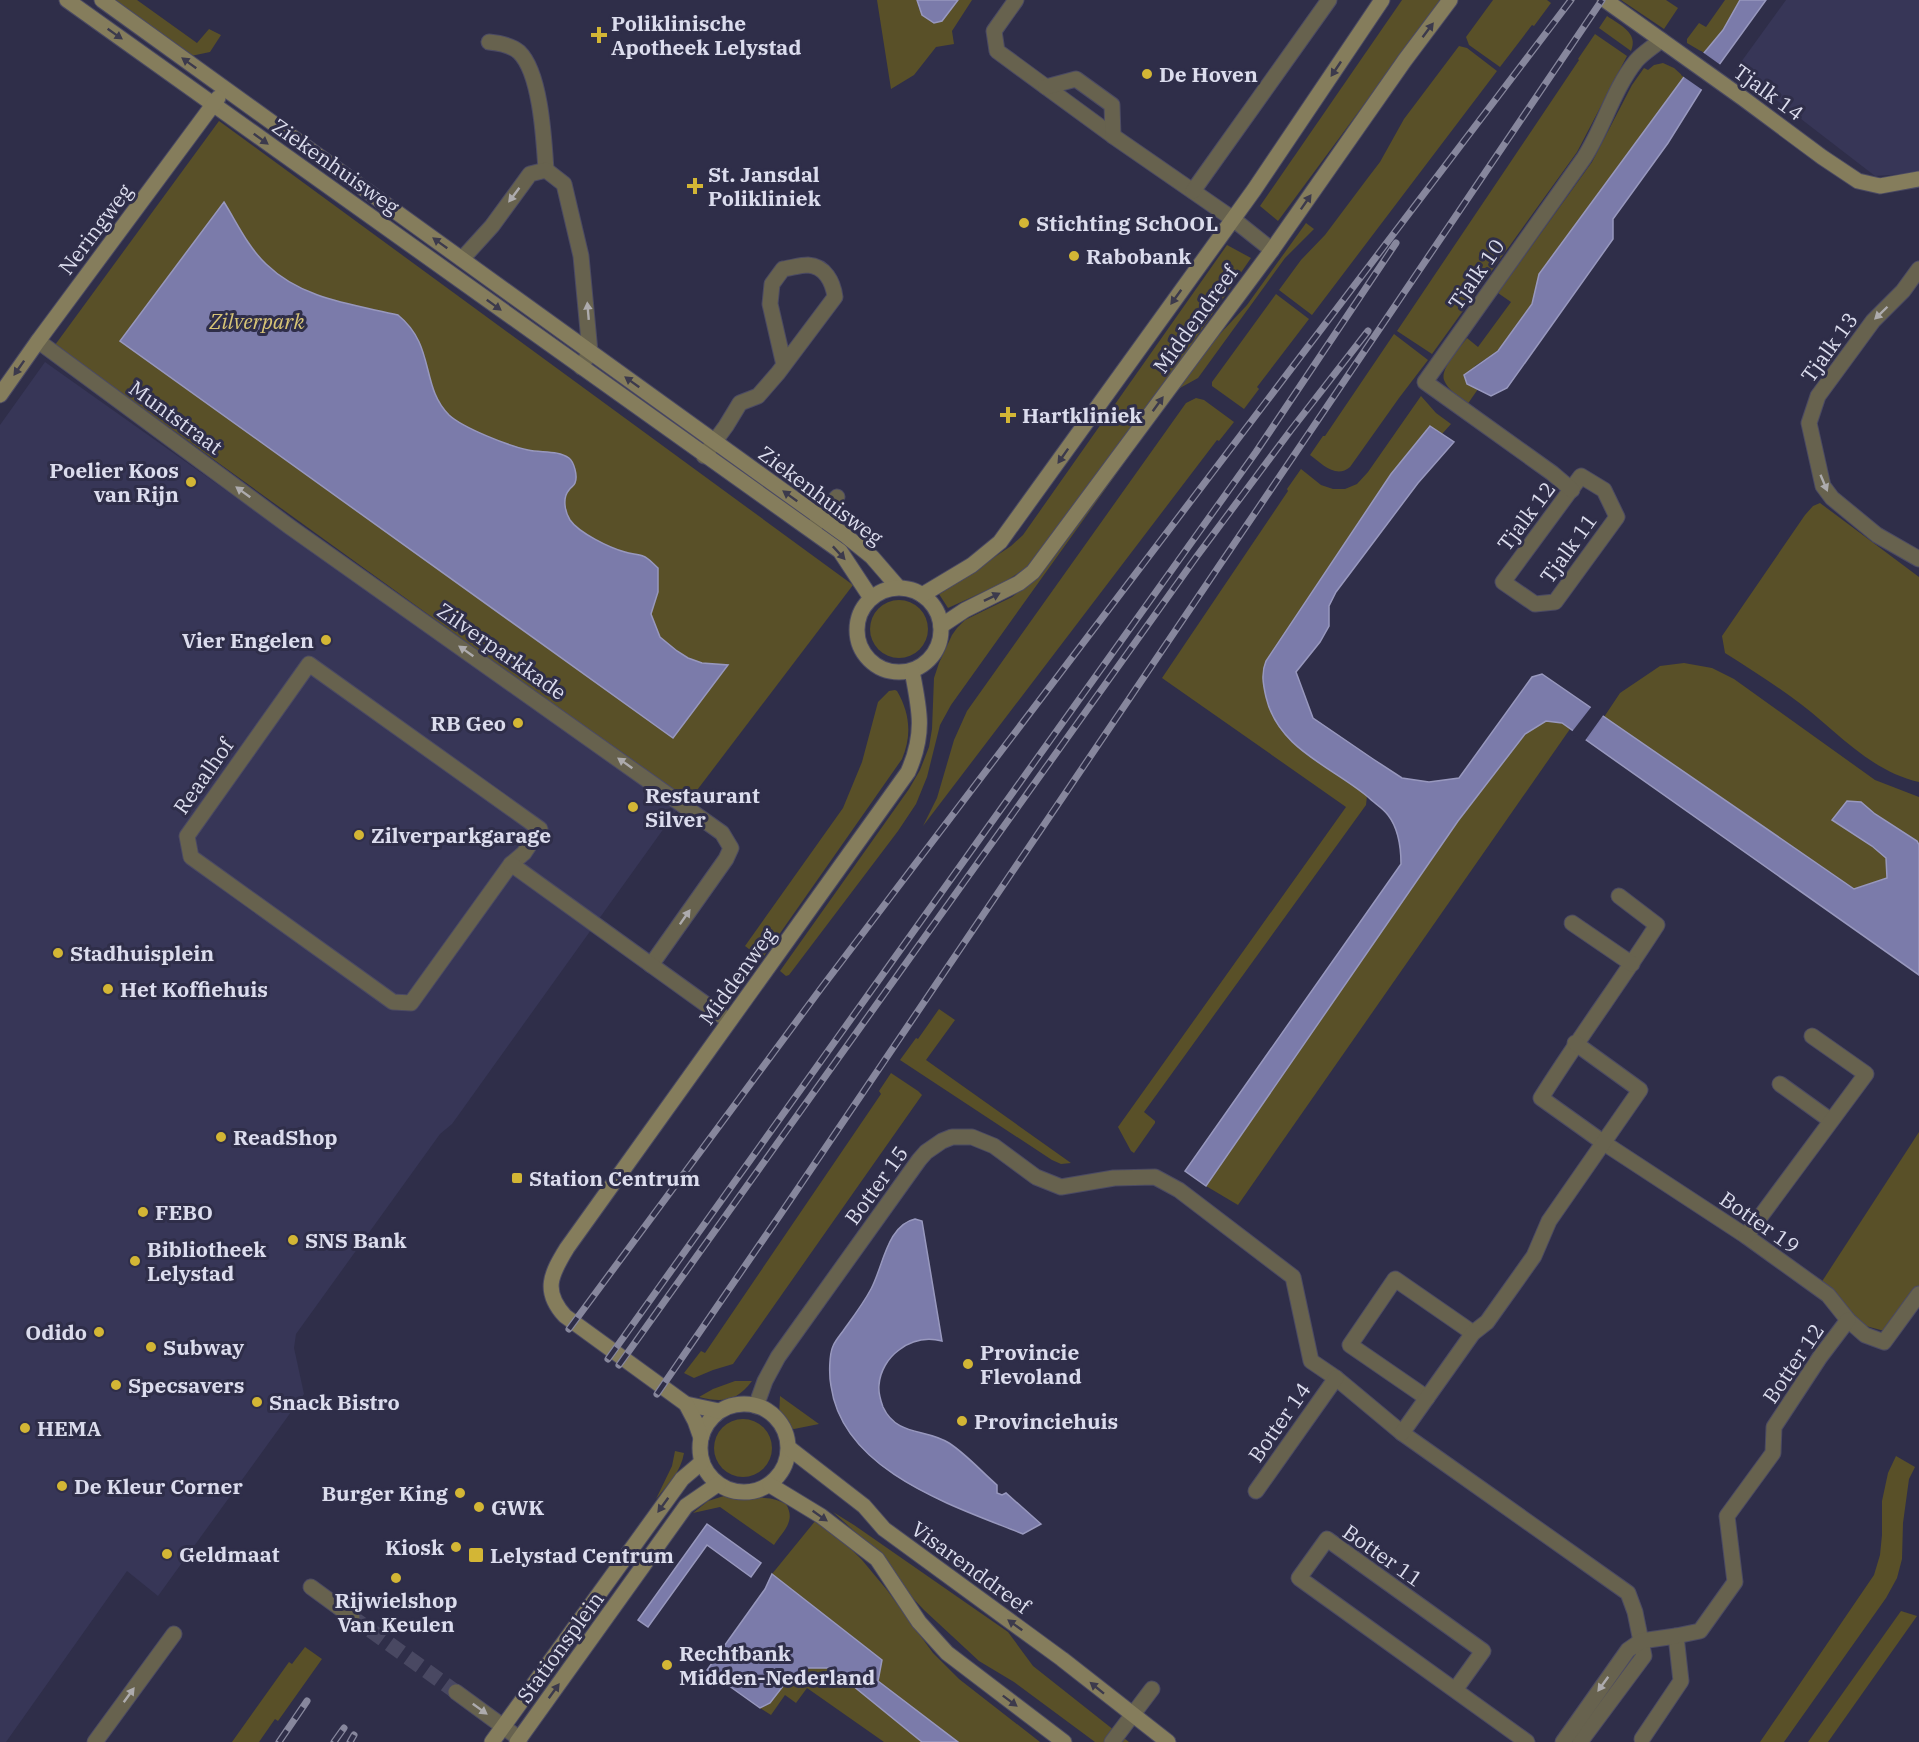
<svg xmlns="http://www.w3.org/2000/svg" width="1919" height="1742" font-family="'IBM Plex Serif',serif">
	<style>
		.built { fill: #373657 }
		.green { fill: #595028 }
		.water { fill: #7b7baa; stroke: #9898be; stroke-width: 1.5 }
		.pier { fill: #2f2e49 }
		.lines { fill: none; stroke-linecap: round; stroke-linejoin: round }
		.street-tunnel { stroke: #494862; stroke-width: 15; stroke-dasharray: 15 8; stroke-linecap: butt }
		.street-casing { stroke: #4b4a63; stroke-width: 17 }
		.secondary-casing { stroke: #4b4a63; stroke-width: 17 }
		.street { stroke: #67624e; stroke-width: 15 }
		.secondary { stroke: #857d5c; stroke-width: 15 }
		.rail-casing { stroke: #87879d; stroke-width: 7 }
		.rail { stroke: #2f2e49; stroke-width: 4.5; stroke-dasharray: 14; stroke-linecap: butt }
		.oneway { fill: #3c3a4c }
		.oneway2 { fill: #adabad }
		.poi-dot { fill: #d3b635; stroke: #2f2e49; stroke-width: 2 }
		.labels { text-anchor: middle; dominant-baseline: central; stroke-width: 6; stroke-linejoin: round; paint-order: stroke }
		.poi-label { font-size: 21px; font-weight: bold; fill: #dbdced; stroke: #2f2e49; text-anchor: start }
		.street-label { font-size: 21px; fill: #dbdced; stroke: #2f2e49 }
		.park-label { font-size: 21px; font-style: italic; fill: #d7c476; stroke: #2f2e49 }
	</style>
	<rect width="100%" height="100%" fill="#2f2e49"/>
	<g class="built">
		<polygon points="1786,0 1919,0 1919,173 1875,176 1736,69"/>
		<polygon points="45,362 677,810 452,1124 440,1134 296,1334 294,1348 304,1394 158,1596 127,1571 6,1742 0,1742 0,425"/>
	</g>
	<g class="green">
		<polygon points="111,0 137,0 197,43 209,29 221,35 210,52 191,56"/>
		<polygon points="877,0 917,0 919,9 942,21 958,0 972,0 952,31 954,44 936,47 914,75 891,89"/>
		<polygon points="1402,0 1441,0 1278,221 1260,206"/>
		<polygon points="1493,0 1547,0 1551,3 1534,26 1532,25 1500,67 1469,45 1466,37"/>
		<polygon points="1621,0 1666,0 1678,8 1664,29"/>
		<polygon points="1725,0 1740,0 1723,30 1704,53 1687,43 1687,39 1699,23 1706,27"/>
		<path d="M1607,16C1620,25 1639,33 1631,51L1599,28Z"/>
		<polygon points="1595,34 1627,56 1577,152 1432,354 1397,331 1579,60 1578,59"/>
		<polygon points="1459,46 1467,48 1497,71 1312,315 1279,290 1301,260 1325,235 1367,179 1380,162 1404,119"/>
		<path d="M1663,63L1674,68L1684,77L1540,274L1532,304L1498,351L1475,366L1467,384L1478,389L1467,405C1460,398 1447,389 1444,380C1440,369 1460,347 1467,338L1478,347L1511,302L1498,293L1592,162L1632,85L1644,68L1648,70L1654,65Z"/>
		<polygon points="219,121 853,585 688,802 55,345"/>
		<polygon points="1306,223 1314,229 1285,258 1198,378 1180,388 1172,396 951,705 940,725 927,777 916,804 898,831 789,975 786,976 780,971 909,789 920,770 929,747 932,729 934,678 939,663 952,635 957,628 965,620 1012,597 1037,577 1189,367 1247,305"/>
		<polygon points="1227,245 1251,258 1130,434 1026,568 1003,583 948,608 939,594 1011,546 1023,535"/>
		<polygon points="1276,294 1309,319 1257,387 1259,389 1244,409 1212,386 1212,382"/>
		<path d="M1394,334L1428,360L1399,398L1350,467C1336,479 1322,464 1310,455L1323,436H1325Z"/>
		<polygon points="1421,396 1436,413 1451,424 1442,434 1429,426 1266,661 1356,787 1367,796 1366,805 1144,1112 1155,1121 1155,1123 1134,1153 1131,1151 1118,1127 1346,807 1162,678 1288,491 1287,489 1301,469 1321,485 1333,489 1345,489 1357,484 1368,472"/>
		<polygon points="1196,398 1204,400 1234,422 1219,441 1217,440 923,826 937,798 954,740 967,711 1186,403"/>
		<path d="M1820,503L1919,577V782C1866,770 1833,726 1790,696C1769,681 1747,667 1725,653L1722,636L1805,515L1813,506Z"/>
		<circle cx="899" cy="629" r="29"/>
		<polygon points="1684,663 1712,668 1734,679 1875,780 1919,797 1919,845 1917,841 1875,814 1861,802 1872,846 1887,858 1887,878 1854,889 1604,717 1620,693 1660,666"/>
		<path d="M895,690L897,691C910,713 912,736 902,759L762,959L745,946L843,808L862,762L878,702L889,691Z"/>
		<polygon points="1546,721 1562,723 1570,729 1238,1205 1206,1186 1458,821 1525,734"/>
		<polygon points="939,1009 955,1020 926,1060 1071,1163 1061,1164 1052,1160 900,1060 916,1038 918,1039"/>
		<polygon points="891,1073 918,1091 922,1095 733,1364 713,1370 694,1378 684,1373 701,1351 705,1353 881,1094 879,1091"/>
		<polygon points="1919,1132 1919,1287 1888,1332 1866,1326 1850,1314 1821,1283"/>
		<path d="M735,1381H752C737,1401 723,1403 699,1397L713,1389Z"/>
		<polygon points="780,1396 819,1424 794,1429 787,1428 779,1416"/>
		<circle cx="743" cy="1448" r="29"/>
		<path d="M675,1451L684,1453C681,1472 668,1484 656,1499L672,1466Z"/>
		<polygon points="1896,1456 1915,1467 1909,1479 1903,1523 1902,1559 1897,1578 1886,1598 1784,1742 1760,1742 1874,1575 1880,1555 1882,1535 1882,1501 1888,1473"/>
		<path d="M727,1495C748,1502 764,1492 786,1504C796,1521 784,1530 774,1545L720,1507L693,1513L708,1501Z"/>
		<polygon points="833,1512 854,1525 1008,1632 1033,1666 1129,1742 1095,1742 1014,1682 979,1661 924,1610 908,1593 887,1564 863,1539"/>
		<polygon points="816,1520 845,1543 862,1560 887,1590 933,1653 959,1679 1040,1742 958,1742 878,1681 882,1660 772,1574"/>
		<polygon points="1901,1611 1917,1616 1828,1742 1808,1742"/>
		<polygon points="305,1647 322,1659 278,1721 275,1719 259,1742 232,1742 289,1662 292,1664"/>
		<polygon points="807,1668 831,1668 922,1742 884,1742 807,1688 796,1703 785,1695 771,1715 760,1708 770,1702 790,1677"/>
	</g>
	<g class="water">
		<polygon points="917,0 958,0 942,21 934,23 922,15"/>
		<polygon points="1740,0 1766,0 1703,87 1668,143 1613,219 1613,239 1507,388 1491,396 1467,384 1464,375 1498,351 1532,304 1539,274 1684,77 1723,30"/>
		<path d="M224,202C237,223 248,247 266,264C302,299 351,304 398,315C436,346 420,386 449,415C463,428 509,446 528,450C541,453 558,450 569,458C574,462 578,476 575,483C574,486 571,487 569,490C562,498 565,512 570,520C579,533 610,548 625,552C631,554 638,554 643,556C649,558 653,564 658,568V592L651,614L660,637L677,651L688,658L702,663L728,665L673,738L120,341Z"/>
		<path d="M1430,426L1454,442L1418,483L1336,592L1329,606V626L1320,642L1296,672L1313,718L1373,759L1402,778L1429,782L1459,778L1532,677L1542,674L1854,889L1887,878L1886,858L1872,846L1832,820L1847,801L1861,802L1875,814L1917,841L1919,845V975L1562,723L1546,721L1525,734L1458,821L1206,1186L1185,1171L1401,864C1401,848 1398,828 1388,815C1383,808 1374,803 1368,797C1331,766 1278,749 1266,697C1263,684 1261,673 1266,661L1391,474Z"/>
		<path d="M915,1219L922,1221L942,1341C926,1337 912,1340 899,1350C888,1358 880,1371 879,1385C878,1393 880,1399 883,1407C897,1437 926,1428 949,1443C966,1454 982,1472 997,1485V1493L1002,1495L1006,1493L1041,1524L1023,1534C954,1506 843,1472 831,1386C829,1376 829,1355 833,1346C835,1341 840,1335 843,1331C853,1317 863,1304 871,1289C883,1267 887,1225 915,1219Z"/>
		<polygon points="707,1524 761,1563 751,1577 707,1545 648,1627 638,1620"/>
		<polygon points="772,1574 882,1660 878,1681 958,1742 922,1742 831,1668 807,1668 790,1677 770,1703 760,1708 707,1670 765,1589"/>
	</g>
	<g class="pier">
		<polygon points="1701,51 1722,66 1704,91 1681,75"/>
		<polygon points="1592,706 1604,714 1584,742 1571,733"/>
	</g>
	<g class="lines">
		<polyline class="street-tunnel" points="352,1617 456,1692"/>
		<g class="street-casing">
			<g id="street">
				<polyline points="1016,0 994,31 997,51 1113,136 1233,219 1272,250"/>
				<path d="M489,42C499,43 511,45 519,52C541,73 544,141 546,170"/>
				<polyline points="1046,87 1076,79 1112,105 1113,136"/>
				<polyline points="1193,191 1329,0"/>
				<polyline points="462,259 492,226 530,174 546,170 564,184 581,256 590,352 581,367"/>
				<polyline points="1919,269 1903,291 1873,321 1818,396 1809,423 1823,486 1832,498 1877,535 1919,559"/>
				<polyline points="38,341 290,527 722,833 731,848 726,859 651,965"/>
				<path d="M704,456L726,426L740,403L758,396L778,373L835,297C833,282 825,266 808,265C800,265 791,268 783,269L772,284L770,304L784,365"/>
				<polygon points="1581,476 1604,490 1617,517 1555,602 1535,604 1503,582"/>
				<path d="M1572,490L1552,473L1425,382L1584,158C1604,127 1613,90 1636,61C1643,53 1653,47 1661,40"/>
				<polyline points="813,529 820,517 837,497"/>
				<polygon points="309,664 540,829 524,853 511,864 411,1003 393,1002 191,857 187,836"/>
				<polyline points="511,864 729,1021"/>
				<path d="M1619,896L1657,925C1619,984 1578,1039 1541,1098L1604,1143L1746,1236L1828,1295L1848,1320L1865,1335L1884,1342L1919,1294"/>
				<polyline points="1572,923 1632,964"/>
				<polyline points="1780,1084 1830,1120"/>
				<polyline points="1746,1236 1866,1074 1812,1036"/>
				<polyline points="1427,1398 1350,1345 1395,1279 1473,1333"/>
				<polyline points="756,1406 765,1381 778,1357 919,1160 926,1152 942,1141 952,1137 972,1137 994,1146 1036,1177 1061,1187 1114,1178 1155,1177 1179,1190 1293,1277 1311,1361 1336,1378 1402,1433 1628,1593 1635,1612 1644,1656 1580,1742"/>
				<polyline points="1402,1433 1473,1333 1487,1322 1534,1256 1549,1221 1640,1090 1575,1043"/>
				<polyline points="1256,1491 1336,1378"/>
				<polyline points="311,1587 352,1617"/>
				<polyline points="1455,1690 1483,1651 1327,1539 1299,1578 1527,1742"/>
				<polyline points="456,1692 520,1739"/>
				<polyline points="1642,1739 1681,1681 1676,1636"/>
				<polyline points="95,1742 174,1634"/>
				<polyline points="1112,1742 1152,1689"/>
				<polyline points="1563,1742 1628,1650 1641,1641 1676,1636 1700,1631 1735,1582 1727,1516 1773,1453 1774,1427 1820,1357 1848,1320"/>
			</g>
		</g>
		<g class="secondary-casing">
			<g id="secondary">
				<polyline points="67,0 840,551 871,598"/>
				<polyline points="102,0 846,536 872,557 898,587"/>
				<polyline points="1605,0 1744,99 1822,157 1858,181 1880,186 1919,179"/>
				<polyline points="0,395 38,341 218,98"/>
				<circle cx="899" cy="630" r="42"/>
				<polyline points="922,595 972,565 1000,542 1254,190 1382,0"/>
				<polyline points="941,626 965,610 1019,583 1033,572 1272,250 1405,60 1450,0"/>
				<circle cx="744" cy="1448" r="44"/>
				<polyline points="686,1404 719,1411"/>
				<path d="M701,1438L695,1421L686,1404L565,1316C542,1291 551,1274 567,1248L908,772C925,734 920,711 912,671"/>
				<polyline points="789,1448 864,1506 884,1529 1062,1659 1168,1742"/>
				<polyline points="770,1485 821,1516 877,1559 919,1622 947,1653 1064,1742"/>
				<polyline points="492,1742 682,1479 702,1462"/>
				<polyline points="517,1742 686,1506 718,1484"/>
			</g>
		</g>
		<use href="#street" class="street"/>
		<use href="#secondary" class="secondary"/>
		<g class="rail-casing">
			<g id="rail">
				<polyline points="569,1329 822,987 1571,0"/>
				<polyline points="608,1359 1256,452 1396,243"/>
				<polyline points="619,1365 1197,556 1291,430 1368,331"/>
				<polyline points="657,1394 780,1215 1602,0"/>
				<polyline points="279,1742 307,1701"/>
				<polyline points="334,1742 344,1728"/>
				<polyline points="350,1742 354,1735"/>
			</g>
		</g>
		<use href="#rail" class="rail"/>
	</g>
	<defs><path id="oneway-solid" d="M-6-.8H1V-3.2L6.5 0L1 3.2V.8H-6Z" transform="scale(1.5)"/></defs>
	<g class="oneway">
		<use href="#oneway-solid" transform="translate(1428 30) rotate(-53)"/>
		<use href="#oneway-solid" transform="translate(115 34) rotate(35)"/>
		<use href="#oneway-solid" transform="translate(189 63) rotate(-144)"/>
		<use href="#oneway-solid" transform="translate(1336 69) rotate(124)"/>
		<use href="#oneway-solid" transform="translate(261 139) rotate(36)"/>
		<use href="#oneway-solid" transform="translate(1306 202) rotate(-55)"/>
		<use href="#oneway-solid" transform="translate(440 243) rotate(-144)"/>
		<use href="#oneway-solid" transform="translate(1176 297) rotate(126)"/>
		<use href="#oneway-solid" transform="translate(494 305) rotate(36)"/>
		<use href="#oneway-solid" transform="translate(19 368) rotate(125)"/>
		<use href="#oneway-solid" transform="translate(632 382) rotate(-144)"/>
		<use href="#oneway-solid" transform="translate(1158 404) rotate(-54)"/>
		<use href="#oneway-solid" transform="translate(1063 456) rotate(125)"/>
		<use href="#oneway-solid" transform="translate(790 496) rotate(-144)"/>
		<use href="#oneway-solid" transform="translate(839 553) rotate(47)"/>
		<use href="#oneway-solid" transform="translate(992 597) rotate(-26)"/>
		<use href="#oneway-solid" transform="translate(663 1505) rotate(126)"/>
		<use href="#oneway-solid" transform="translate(820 1516) rotate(35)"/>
		<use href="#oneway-solid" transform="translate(1015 1625) rotate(-144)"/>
		<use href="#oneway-solid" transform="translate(1097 1688) rotate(-141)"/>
		<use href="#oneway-solid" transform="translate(554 1691) rotate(-54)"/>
		<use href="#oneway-solid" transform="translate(1010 1701) rotate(37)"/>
	</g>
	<g class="oneway2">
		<use href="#oneway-solid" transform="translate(514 195) rotate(127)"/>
		<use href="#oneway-solid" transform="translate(588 311) rotate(-95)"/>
		<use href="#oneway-solid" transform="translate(1881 313) rotate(136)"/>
		<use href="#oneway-solid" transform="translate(1824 483) rotate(67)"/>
		<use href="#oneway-solid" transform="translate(243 492) rotate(-144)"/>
		<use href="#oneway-solid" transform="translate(466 651) rotate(-145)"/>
		<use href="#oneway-solid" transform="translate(625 763) rotate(-145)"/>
		<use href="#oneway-solid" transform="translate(685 917) rotate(-55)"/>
		<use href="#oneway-solid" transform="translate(1603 1684) rotate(126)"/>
		<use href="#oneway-solid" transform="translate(129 1695) rotate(-54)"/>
		<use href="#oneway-solid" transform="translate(480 1709) rotate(36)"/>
	</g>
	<g class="poi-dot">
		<path d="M596 26h6v6h6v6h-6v6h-6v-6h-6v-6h6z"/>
		<circle cx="1147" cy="74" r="6"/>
		<path d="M692 177h6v6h6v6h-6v6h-6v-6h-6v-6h6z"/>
		<circle cx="1024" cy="223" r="6"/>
		<circle cx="1074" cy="256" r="6"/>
		<path d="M1005 406h6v6h6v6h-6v6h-6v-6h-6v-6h6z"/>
		<circle cx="191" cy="482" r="6"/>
		<circle cx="326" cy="640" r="6"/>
		<circle cx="518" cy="723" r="6"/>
		<circle cx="633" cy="807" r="6"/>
		<circle cx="359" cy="835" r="6"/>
		<circle cx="58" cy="953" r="6"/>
		<circle cx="108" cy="989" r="6"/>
		<circle cx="221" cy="1137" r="6"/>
		<rect x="511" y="1172" width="12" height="12" rx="3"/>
		<circle cx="143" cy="1212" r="6"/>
		<circle cx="293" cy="1240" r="6"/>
		<circle cx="135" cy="1261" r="6"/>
		<circle cx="99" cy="1332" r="6"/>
		<circle cx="151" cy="1347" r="6"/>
		<circle cx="968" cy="1364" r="6"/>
		<circle cx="116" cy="1385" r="6"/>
		<circle cx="257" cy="1402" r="6"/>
		<circle cx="962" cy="1421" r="6"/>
		<circle cx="25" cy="1428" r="6"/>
		<circle cx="62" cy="1486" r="6"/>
		<circle cx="460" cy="1493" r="6"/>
		<circle cx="479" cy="1507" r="6"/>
		<circle cx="456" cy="1547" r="6"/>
		<circle cx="167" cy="1554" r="6"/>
		<rect x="468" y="1547" width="16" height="16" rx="3"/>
		<circle cx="396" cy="1578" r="6"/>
		<circle cx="667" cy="1665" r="6"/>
	</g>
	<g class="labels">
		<g class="poi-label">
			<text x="611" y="23">Poliklinische<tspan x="611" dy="24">Apotheek Lelystad</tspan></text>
			<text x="1159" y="74">De Hoven</text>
			<text x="708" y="174">St. Jansdal<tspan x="708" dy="24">Polikliniek</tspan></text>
			<text x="1036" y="223">Stichting SchOOL</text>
			<text x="1086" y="256">Rabobank</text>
			<text x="1022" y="415">Hartkliniek</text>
			<text x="179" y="470" text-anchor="end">Poelier Koos<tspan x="179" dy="24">van Rijn</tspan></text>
			<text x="314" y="640" text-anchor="end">Vier Engelen</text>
			<text x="506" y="723" text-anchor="end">RB Geo</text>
			<text x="645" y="795">Restaurant<tspan x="645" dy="24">Silver</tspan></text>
			<text x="371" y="835">Zilverparkgarage</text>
			<text x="70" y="953">Stadhuisplein</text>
			<text x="120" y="989">Het Koffiehuis</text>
			<text x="233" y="1137">ReadShop</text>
			<text x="529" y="1178">Station Centrum</text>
			<text x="155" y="1212">FEBO</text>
			<text x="305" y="1240">SNS Bank</text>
			<text x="147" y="1249">Bibliotheek<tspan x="147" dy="24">Lelystad</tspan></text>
			<text x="87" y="1332" text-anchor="end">Odido</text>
			<text x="163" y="1347">Subway</text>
			<text x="980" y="1352">Provincie<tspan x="980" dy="24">Flevoland</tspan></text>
			<text x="128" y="1385">Specsavers</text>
			<text x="269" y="1402">Snack Bistro</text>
			<text x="974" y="1421">Provinciehuis</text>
			<text x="37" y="1428">HEMA</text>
			<text x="74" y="1486">De Kleur Corner</text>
			<text x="448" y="1493" text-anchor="end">Burger King</text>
			<text x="491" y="1507">GWK</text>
			<text x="444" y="1547" text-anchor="end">Kiosk</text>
			<text x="179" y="1554">Geldmaat</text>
			<text x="490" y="1555">Lelystad Centrum</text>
			<text x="396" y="1600" text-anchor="middle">Rijwielshop<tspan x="396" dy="24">Van Keulen</tspan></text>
			<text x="679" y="1653">Rechtbank<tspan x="679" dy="24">Midden-Nederland</tspan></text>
		</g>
		<g class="street-label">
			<text transform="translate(1769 92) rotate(36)">Tjalk 14</text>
			<text transform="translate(336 166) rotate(35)">Ziekenhuisweg</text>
			<text transform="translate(95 229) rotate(-53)">Neringweg</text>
			<text transform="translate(1476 274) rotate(-55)">Tjalk 10</text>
			<text transform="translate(1195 319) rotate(-54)">Middendreef</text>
			<text transform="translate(1829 347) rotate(-54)">Tjalk 13</text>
			<text transform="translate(176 417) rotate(36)">Muntstraat</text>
			<text transform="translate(821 495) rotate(37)">Ziekenhuisweg</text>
			<text transform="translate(1526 516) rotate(-53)">Tjalk 12</text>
			<text transform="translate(1568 548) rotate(-54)">Tjalk 11</text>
			<text transform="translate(502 651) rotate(35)">Zilverparkkade</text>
			<text transform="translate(203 776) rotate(-55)">Reaalhof</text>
			<text transform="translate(737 976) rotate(-54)">Middenweg</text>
			<text transform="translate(876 1185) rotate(-54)">Botter 15</text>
			<text transform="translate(1760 1222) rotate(35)">Botter 19</text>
			<text transform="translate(1793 1363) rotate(-56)">Botter 12</text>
			<text transform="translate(1279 1422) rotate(-55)">Botter 14</text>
			<text transform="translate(1383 1555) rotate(35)">Botter 11</text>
			<text transform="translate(971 1567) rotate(36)">Visarenddreef</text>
			<text transform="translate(560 1647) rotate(-54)">Stationsplein</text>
		</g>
		<g class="park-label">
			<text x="257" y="321">Zilverpark</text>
		</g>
	</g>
</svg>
